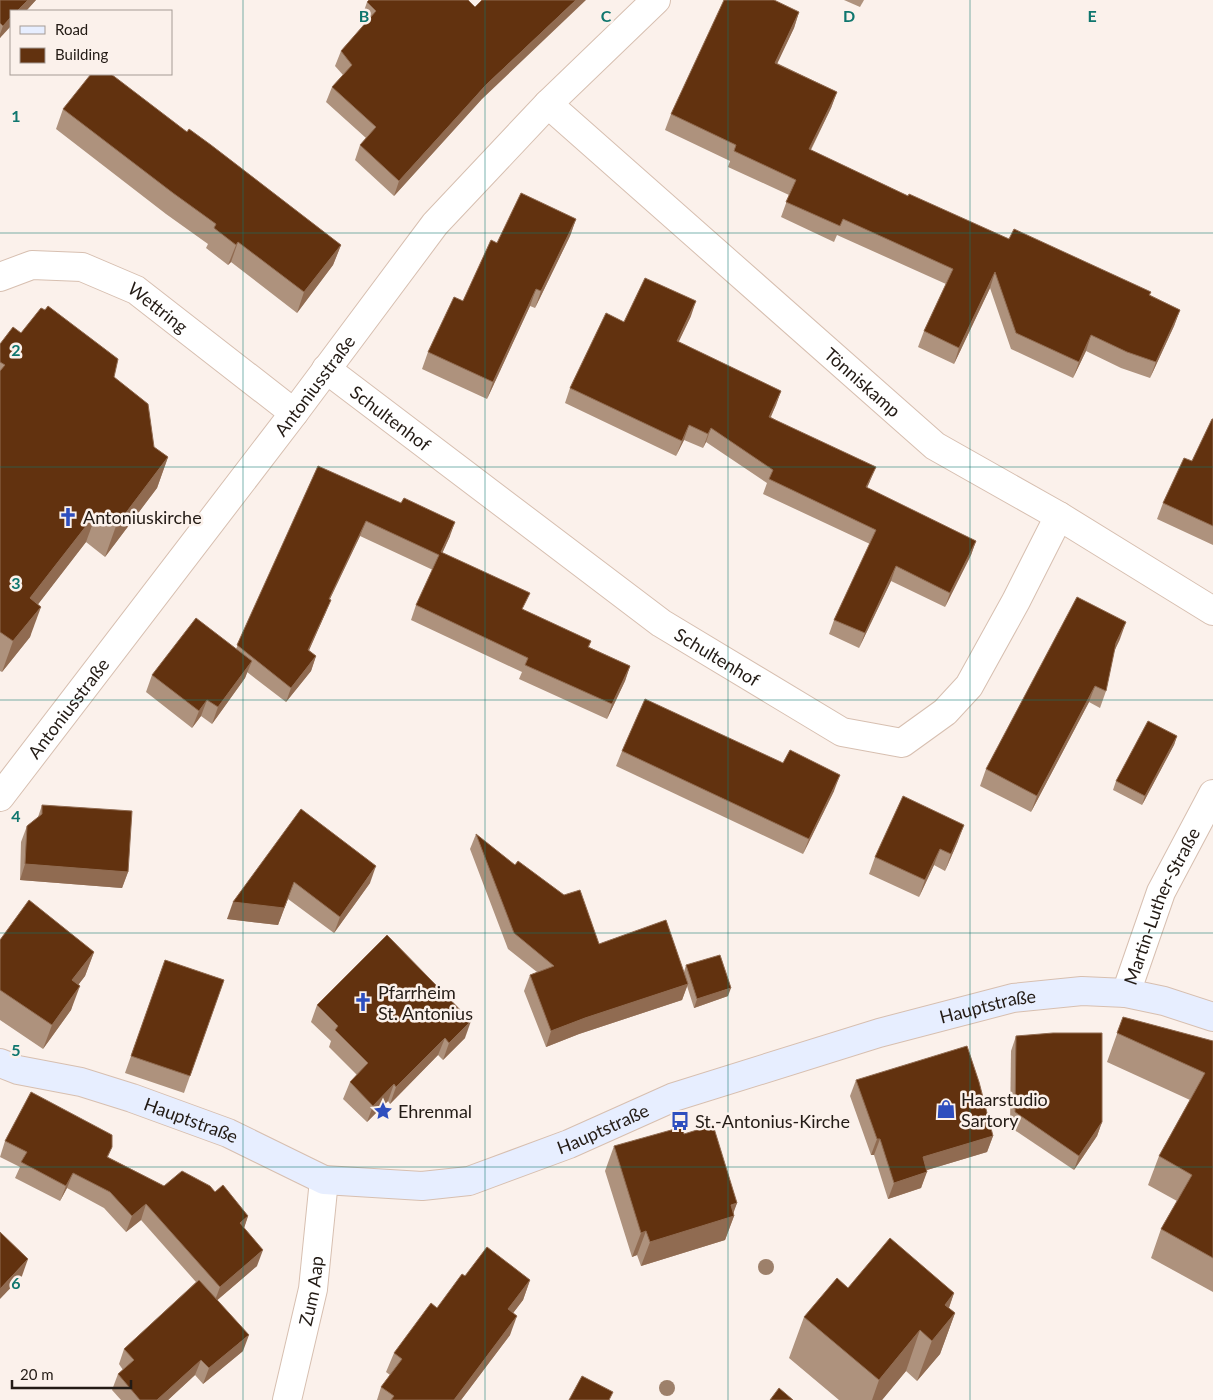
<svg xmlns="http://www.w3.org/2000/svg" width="1213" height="1400" font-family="Lato,sans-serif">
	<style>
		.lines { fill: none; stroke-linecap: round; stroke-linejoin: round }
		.minor-casing { stroke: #d7bfb0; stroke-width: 30 }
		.secondary-casing { stroke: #d7bfb0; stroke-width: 30 }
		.minor { stroke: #fff; stroke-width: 28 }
		.secondary { stroke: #e7eeff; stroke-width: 28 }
		.tree { fill: #9d806a }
		.wall { fill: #ae927d }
		.shaded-wall { fill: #906b51 }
		.building { fill: #62320f; stroke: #906b51 }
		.grid { fill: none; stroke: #0f766e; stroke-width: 1; stroke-opacity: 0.55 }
		.labels { text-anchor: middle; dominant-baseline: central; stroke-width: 5; stroke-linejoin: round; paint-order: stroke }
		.street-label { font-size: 18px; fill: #231b15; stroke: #fbf1eb }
		.poi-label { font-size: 18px; fill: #231b15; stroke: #fbf1eb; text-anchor: start }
		.grid-label { font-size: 16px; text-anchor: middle; font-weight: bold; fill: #0f766e; stroke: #fbf1eb; stroke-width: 5; stroke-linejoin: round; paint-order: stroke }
	</style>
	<rect width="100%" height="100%" fill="#fbf1eb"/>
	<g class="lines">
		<g class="minor-casing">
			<g id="minor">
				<path id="s1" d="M548,104L935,446L1059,516L1213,611"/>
				<path id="s2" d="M0,277L32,265L82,267L136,290L294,413"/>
				<path id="s3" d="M326,369L661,623L842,732L902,743L945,712L969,686L1016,601L1059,516"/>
				<path id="s4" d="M0,797L294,413L435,224L548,104L656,0"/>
				<path id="s5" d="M1126,993L1161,892L1213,794"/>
				<path id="s6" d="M287,1400L313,1289L324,1180"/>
			</g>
		</g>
		<g class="secondary-casing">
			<g id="secondary">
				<path id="s7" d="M0,1063L18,1070L81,1082L132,1098L228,1133L324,1180L422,1186L469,1181L569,1144L674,1097L879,1033L1013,998L1082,991L1126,993L1164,1001L1213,1017"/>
			</g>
		</g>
		<use href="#minor" class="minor"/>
		<use href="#secondary" class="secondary"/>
	</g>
	<g class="tree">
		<circle cx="766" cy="1267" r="8"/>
		<circle cx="667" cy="1388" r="8"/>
	</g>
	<g class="wall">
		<polygon points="0,0 36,0 26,11 11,11 0,38"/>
		<polygon points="844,0 864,0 860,7"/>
		<polygon points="367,2 481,100 394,196 355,160 360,145 366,138 326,102 332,87 343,75 335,66 341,51 367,22 362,17"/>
		<polygon points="799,12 794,28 777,63 837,92 831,108 811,150 908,196 1009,239 1151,292 1150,295 1180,310 1174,326 1150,378 1121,368 1086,351 1073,378 1011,349 990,288 954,364 918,347 924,331 946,284 837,235 834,242 781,217 789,195 728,167 730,161 665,130 671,114"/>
		<polygon points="63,109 187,132 341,245 333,265 297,313 231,262 228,265 206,248 208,244 166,214 56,129"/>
		<polygon points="576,219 570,236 535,308 530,306 487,399 422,369 428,352 463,301 497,243"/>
		<polygon points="691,316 678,342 781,391 771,417 870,481 867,488 976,541 971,555 945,607 891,581 859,648 829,634 834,620 870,544 763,494 767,483 706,442 703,448 684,440 676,456 565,403 570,388"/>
		<polygon points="21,333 114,377 154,447 168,457 157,488 105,557 86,542 38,604 30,637 2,672 0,671 0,344"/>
		<polygon points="1213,419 1213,545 1157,519 1163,503 1192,461"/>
		<polygon points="318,466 450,536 442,553 524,610 591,641 589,647 630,666 625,681 607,719 519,679 522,672 411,620 416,605 433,570 360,536 330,599 325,614 309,650 316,656 311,671 286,702 247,672 245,678 212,724 201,716 192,728 146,692 152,675 236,649"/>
		<polygon points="1120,639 1114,651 1106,691 1100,708 1089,702 1031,812 980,786 986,769"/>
		<polygon points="1177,736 1174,745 1142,805 1113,790 1116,781"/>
		<polygon points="622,751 834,791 803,854 616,766"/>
		<polygon points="42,805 128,872 122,888 20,880 21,842 27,826 38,817"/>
		<polygon points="301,809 370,883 334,933 288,899 278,925 227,919"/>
		<polygon points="476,834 599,944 684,972 686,965 728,996 694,1008 687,986 682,1000 579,1034 546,1047 524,991 530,975 537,972 508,949 470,849"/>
		<polygon points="958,841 945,871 934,865 919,897 869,874 875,857"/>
		<polygon points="0,940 94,952 85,976 78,985 71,1010 43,1049 0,1020"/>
		<polygon points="165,960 224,980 184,1093 125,1073"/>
		<polygon points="317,1005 465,1038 443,1060 438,1055 390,1104 388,1101 367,1122 343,1099 350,1082 357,1075 329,1047 331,1041 311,1022"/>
		<polygon points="1123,1017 1213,1041 1213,1292 1151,1258 1161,1229 1177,1201 1148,1185 1159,1156 1190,1100 1107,1062"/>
		<polygon points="1016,1036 1102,1122 1097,1136 1074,1170 1010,1127 1011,1051"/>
		<polygon points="856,1080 993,1136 987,1152 927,1170 921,1188 888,1199 874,1155 871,1155 850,1096"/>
		<polygon points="684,1134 737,1203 733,1212 734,1216 725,1240 641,1266 637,1255 632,1257 605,1171 614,1146"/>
		<polygon points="5,1141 112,1147 108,1157 164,1186 215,1192 248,1216 244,1228 257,1266 217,1300 243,1351 203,1384 195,1375 168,1400 121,1400 112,1390 118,1374 123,1370 119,1364 124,1349 196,1282 141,1220 126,1232 104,1208 67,1188 60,1201 15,1178 20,1167 0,1157"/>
		<polygon points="465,1276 530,1280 523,1300 513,1313 510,1335 461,1400 377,1400 381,1387 390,1375 386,1372 394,1353 437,1308"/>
		<polygon points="848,1288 954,1293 949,1308 955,1313 940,1354 917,1381 906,1371 882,1400 839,1400 789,1358 804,1317"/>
	</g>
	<g class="shaded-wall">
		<polygon points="28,0 36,0 26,11 17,11"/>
		<polygon points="576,0 586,0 481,100 394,196 399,181 486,85"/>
		<polygon points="799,12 794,28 770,79 775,63"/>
		<polygon points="11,17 11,26 0,38 0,34 3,26"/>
		<polygon points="837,92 831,108 803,165 809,149"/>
		<polygon points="576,219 570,236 535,308 541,291"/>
		<polygon points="238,242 231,262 228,265 236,245"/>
		<polygon points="341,245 333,265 297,313 304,292"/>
		<polygon points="995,272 990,288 954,364 959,348"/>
		<polygon points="536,289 530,306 487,399 493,382"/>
		<polygon points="696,301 691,316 672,356 677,341"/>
		<polygon points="1180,310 1174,326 1150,378 1156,362"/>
		<polygon points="1091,335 1086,351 1073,378 1079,362"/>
		<polygon points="781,391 776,405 764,431 769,417"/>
		<polygon points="689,425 684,440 676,456 682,441"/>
		<polygon points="711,428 706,442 703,448 708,434"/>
		<polygon points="168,457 157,488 105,557 116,526"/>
		<polygon points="876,467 870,481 860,502 866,487"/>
		<polygon points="97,512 86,542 19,629 30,598"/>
		<polygon points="366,521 360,536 323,613 329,599"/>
		<polygon points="455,522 450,536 436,567 441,552"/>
		<polygon points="976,541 971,555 945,607 950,593"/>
		<polygon points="896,566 891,581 859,648 865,633"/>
		<polygon points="331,600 325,614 303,664 308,650"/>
		<polygon points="41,607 30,637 2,672 13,641"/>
		<polygon points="1126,622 1120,639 1110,660 1116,643"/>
		<polygon points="316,656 311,671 286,702 291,688"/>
		<polygon points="252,661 245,678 212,724 218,707"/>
		<polygon points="630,666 625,681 607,719 612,704"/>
		<polygon points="1095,686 1089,702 1031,812 1037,796"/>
		<polygon points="207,700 201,716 192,728 199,711"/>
		<polygon points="1177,736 1174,745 1142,805 1145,796"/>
		<polygon points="840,775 834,791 803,854 809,839"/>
		<polygon points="964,825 958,841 945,871 951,854"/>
		<polygon points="940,849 934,865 919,897 925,880"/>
		<polygon points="25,864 128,872 122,888 20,880"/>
		<polygon points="376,866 370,883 334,933 340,917"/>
		<polygon points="294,882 278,925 227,919 233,902"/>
		<polygon points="94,952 85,976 63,1005 72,980"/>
		<polygon points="688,984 682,1000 579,1034 546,1047 551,1031 585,1018"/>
		<polygon points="80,986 71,1010 43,1049 52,1025"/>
		<polygon points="731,988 728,996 694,1008 697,999"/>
		<polygon points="471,1021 465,1038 443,1060 449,1043"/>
		<polygon points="445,1038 438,1055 390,1104 396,1087"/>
		<polygon points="394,1084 388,1101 367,1122 373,1106"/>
		<polygon points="1102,1122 1097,1136 1074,1170 1079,1156"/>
		<polygon points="993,1136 987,1152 917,1173 923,1157"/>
		<polygon points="877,1139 880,1139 874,1155 871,1155"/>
		<polygon points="927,1172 921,1188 888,1199 894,1183"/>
		<polygon points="73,1173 67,1188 60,1201 66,1186"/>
		<polygon points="737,1203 732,1217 734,1216 725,1240 641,1266 650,1242"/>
		<polygon points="146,1204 141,1220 126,1232 132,1216"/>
		<polygon points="248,1216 243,1231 240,1223"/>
		<polygon points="646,1231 637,1255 632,1257 641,1233"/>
		<polygon points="263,1250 257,1266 214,1303 220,1287"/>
		<polygon points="28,1259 22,1276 0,1299 0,1289"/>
		<polygon points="530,1280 523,1300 501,1329 508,1309"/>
		<polygon points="954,1293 941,1330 955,1313 940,1354 917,1381 945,1305"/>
		<polygon points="517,1316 510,1335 461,1400 454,1400"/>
		<polygon points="920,1330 906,1371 882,1400 872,1400 879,1380"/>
		<polygon points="249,1335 243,1351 203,1384 209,1368"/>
		<polygon points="201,1360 195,1375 168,1400 157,1400"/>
	</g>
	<g class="building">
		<polygon points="0,0 28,0 17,11 11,11 11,17 3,26 0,23"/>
		<polygon points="369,0 468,0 475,7 482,0 576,0 486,85 399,181 360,145 376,127 332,87 352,65 341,51 376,11 367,2"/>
		<polygon points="724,0 774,0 799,12 775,63 837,92 809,149 908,196 909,194 1009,239 1014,229 1151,292 1149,295 1180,310 1156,362 1127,352 1091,335 1079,362 1016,333 995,272 959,348 924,331 953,269 843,219 840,226 786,202 796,180 734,151 736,145 671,114"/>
		<polygon points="91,74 111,74 187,132 189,129 211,145 341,245 304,292 238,242 236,245 214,228 216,224 173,193 63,109"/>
		<polygon points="521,193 576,219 541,291 536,289 493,382 428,352 454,297 463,301 491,240 497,243"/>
		<polygon points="645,278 696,301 677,341 781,391 769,417 876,467 866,487 976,541 950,593 896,566 865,633 834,620 876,530 769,479 773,470 711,428 708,434 689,425 682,441 570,388 606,313 624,322"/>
		<polygon points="48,306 118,359 114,377 148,404 154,447 168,457 116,526 97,512 30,598 41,607 13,641 0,632 0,371 5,365 0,362 0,344 13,327 21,333 41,308 45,310"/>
		<polygon points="1212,419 1213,419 1213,526 1163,503 1184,458 1192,461"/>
		<polygon points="318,466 401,503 404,498 455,522 441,552 530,593 522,609 591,641 588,647 630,666 612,704 525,665 528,658 416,605 439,555 366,521 329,599 331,600 308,650 316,656 291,688 237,645"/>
		<polygon points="1077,597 1126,622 1116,643 1106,691 1095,686 1037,796 986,769"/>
		<polygon points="196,618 252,661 218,707 207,700 199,711 152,675"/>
		<polygon points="645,699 783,763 790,750 840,775 809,839 622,751"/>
		<polygon points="1148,721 1177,736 1145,796 1116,781"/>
		<polygon points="903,796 964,825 951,854 940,849 925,880 875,857"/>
		<polygon points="42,805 132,811 128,872 25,864 27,826 42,814"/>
		<polygon points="301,809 376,866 340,917 294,882 284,908 233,902"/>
		<polygon points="476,834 515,865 518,861 564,895 580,890 599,944 666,920 688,984 585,1018 551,1031 530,975 554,966 514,933"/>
		<polygon points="29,900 94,952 72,980 80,986 52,1025 0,990 0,940"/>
		<polygon points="387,935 471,1021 449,1043 445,1038 396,1087 394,1084 373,1106 350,1082 368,1063 335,1030 338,1026 317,1005"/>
		<polygon points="720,955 731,988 697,999 686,965"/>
		<polygon points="165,960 224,980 190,1076 131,1056"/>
		<polygon points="1123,1017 1213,1041 1213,1258 1161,1229 1192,1175 1159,1156 1205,1073 1117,1033"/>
		<polygon points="1053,1033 1102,1033 1102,1122 1079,1156 1015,1112 1016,1036"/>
		<polygon points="967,1046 979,1082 993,1136 923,1157 927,1172 894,1183 880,1139 877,1139 856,1080"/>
		<polygon points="31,1092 112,1135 112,1147 107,1157 164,1186 182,1171 210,1186 215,1192 223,1185 248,1216 240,1223 263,1250 220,1287 146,1204 132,1216 110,1192 73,1173 66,1186 21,1162 27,1152 5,1141"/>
		<polygon points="713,1125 737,1203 731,1205 734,1216 650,1242 646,1231 641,1233 614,1146 682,1127 684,1134"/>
		<polygon points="0,1232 28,1259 0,1289"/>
		<polygon points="890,1238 954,1293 945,1305 955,1313 932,1341 920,1330 879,1380 804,1317 837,1278 848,1288"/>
		<polygon points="487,1247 530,1280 508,1309 517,1316 454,1400 391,1400 394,1396 381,1387 402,1359 394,1353 431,1303 437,1308 462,1274 465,1276"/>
		<polygon points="199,1280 249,1335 209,1368 201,1360 157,1400 140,1400 118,1374 134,1360 124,1349"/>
		<polygon points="582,1376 613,1392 609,1400 569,1400"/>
		<polygon points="779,1388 793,1400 770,1400"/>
	</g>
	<path class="grid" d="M243,0V1400M485,0V1400M728,0V1400M970,0V1400M0,233H1213M0,467H1213M0,700H1213M0,933H1213M0,1167H1213"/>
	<defs>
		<g id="church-bare" transform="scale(1.5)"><path d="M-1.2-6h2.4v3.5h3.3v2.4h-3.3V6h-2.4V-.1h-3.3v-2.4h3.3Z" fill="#2e4ebe" stroke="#fbf1eb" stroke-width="2.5" paint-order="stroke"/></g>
		<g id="shop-bare" transform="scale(1.5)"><path d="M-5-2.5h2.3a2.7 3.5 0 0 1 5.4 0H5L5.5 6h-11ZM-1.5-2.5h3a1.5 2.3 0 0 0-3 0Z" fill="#2e4ebe" stroke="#fbf1eb" stroke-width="2.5" paint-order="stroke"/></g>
		<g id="sight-bare" transform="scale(1.5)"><path d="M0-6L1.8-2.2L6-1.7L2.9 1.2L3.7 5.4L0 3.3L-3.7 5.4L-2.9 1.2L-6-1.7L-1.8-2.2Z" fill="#2e4ebe" stroke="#fbf1eb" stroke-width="2.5" paint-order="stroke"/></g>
		<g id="bus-bare" transform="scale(1.5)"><path d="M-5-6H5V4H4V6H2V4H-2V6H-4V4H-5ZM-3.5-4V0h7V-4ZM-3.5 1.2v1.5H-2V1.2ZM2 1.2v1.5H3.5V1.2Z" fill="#2e4ebe" stroke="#fbf1eb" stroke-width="2.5" paint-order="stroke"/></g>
	</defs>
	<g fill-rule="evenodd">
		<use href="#church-bare" x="68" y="517"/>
		<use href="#church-bare" x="363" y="1002"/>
		<use href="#shop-bare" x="946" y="1109"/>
		<use href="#sight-bare" x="383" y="1111"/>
		<use href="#bus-bare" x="680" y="1121"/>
	</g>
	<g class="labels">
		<g class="street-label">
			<text stroke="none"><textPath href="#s2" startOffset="171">Wettring</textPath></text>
			<text stroke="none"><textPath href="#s1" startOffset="420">Tönniskamp</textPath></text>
			<text stroke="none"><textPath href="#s4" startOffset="518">Antoniusstraße</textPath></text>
			<text stroke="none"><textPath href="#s3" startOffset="81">Schultenhof</textPath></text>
			<text stroke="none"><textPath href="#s3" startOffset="486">Schultenhof</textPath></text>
			<text stroke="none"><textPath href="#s4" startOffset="112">Antoniusstraße</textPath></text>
			<text stroke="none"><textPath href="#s5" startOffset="94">Martin-Luther-Straße</textPath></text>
			<text stroke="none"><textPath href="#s7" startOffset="1040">Hauptstraße</textPath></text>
			<text stroke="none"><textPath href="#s7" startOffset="200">Hauptstraße</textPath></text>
			<text stroke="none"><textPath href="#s7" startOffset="635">Hauptstraße</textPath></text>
			<text stroke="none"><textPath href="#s6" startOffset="112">Zum Aap</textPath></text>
		</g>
		<g class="poi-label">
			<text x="83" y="517">Antoniuskirche</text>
			<text x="378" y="992">Pfarrheim<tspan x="378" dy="21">St. Antonius</tspan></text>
			<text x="961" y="1099">Haarstudio<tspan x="961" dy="21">Sartory</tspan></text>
			<text x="398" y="1111">Ehrenmal</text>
			<text x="695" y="1121">St.-Antonius-Kirche</text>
		</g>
	</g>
	<g class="grid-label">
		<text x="364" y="22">B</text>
		<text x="606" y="22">C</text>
		<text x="849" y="22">D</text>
		<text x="1092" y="22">E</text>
		<text x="16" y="122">1</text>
		<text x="16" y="356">2</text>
		<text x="16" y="589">3</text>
		<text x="16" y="822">4</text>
		<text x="16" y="1056">5</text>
		<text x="16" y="1289">6</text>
	</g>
	<rect x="10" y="10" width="162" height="65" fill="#fbf1eb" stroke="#a59b95"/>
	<rect x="20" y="26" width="25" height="8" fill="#e7eeff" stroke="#a59b95"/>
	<text x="55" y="35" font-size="15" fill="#231b15">Road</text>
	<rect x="20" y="48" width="25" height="15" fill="#62320f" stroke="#a59b95"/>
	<text x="55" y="60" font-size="15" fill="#231b15">Building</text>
	<path d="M12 1380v8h119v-8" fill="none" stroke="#231b15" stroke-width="2.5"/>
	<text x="20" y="1380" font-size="15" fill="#231b15" stroke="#fbf1eb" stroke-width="4" paint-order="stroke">20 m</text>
</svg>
